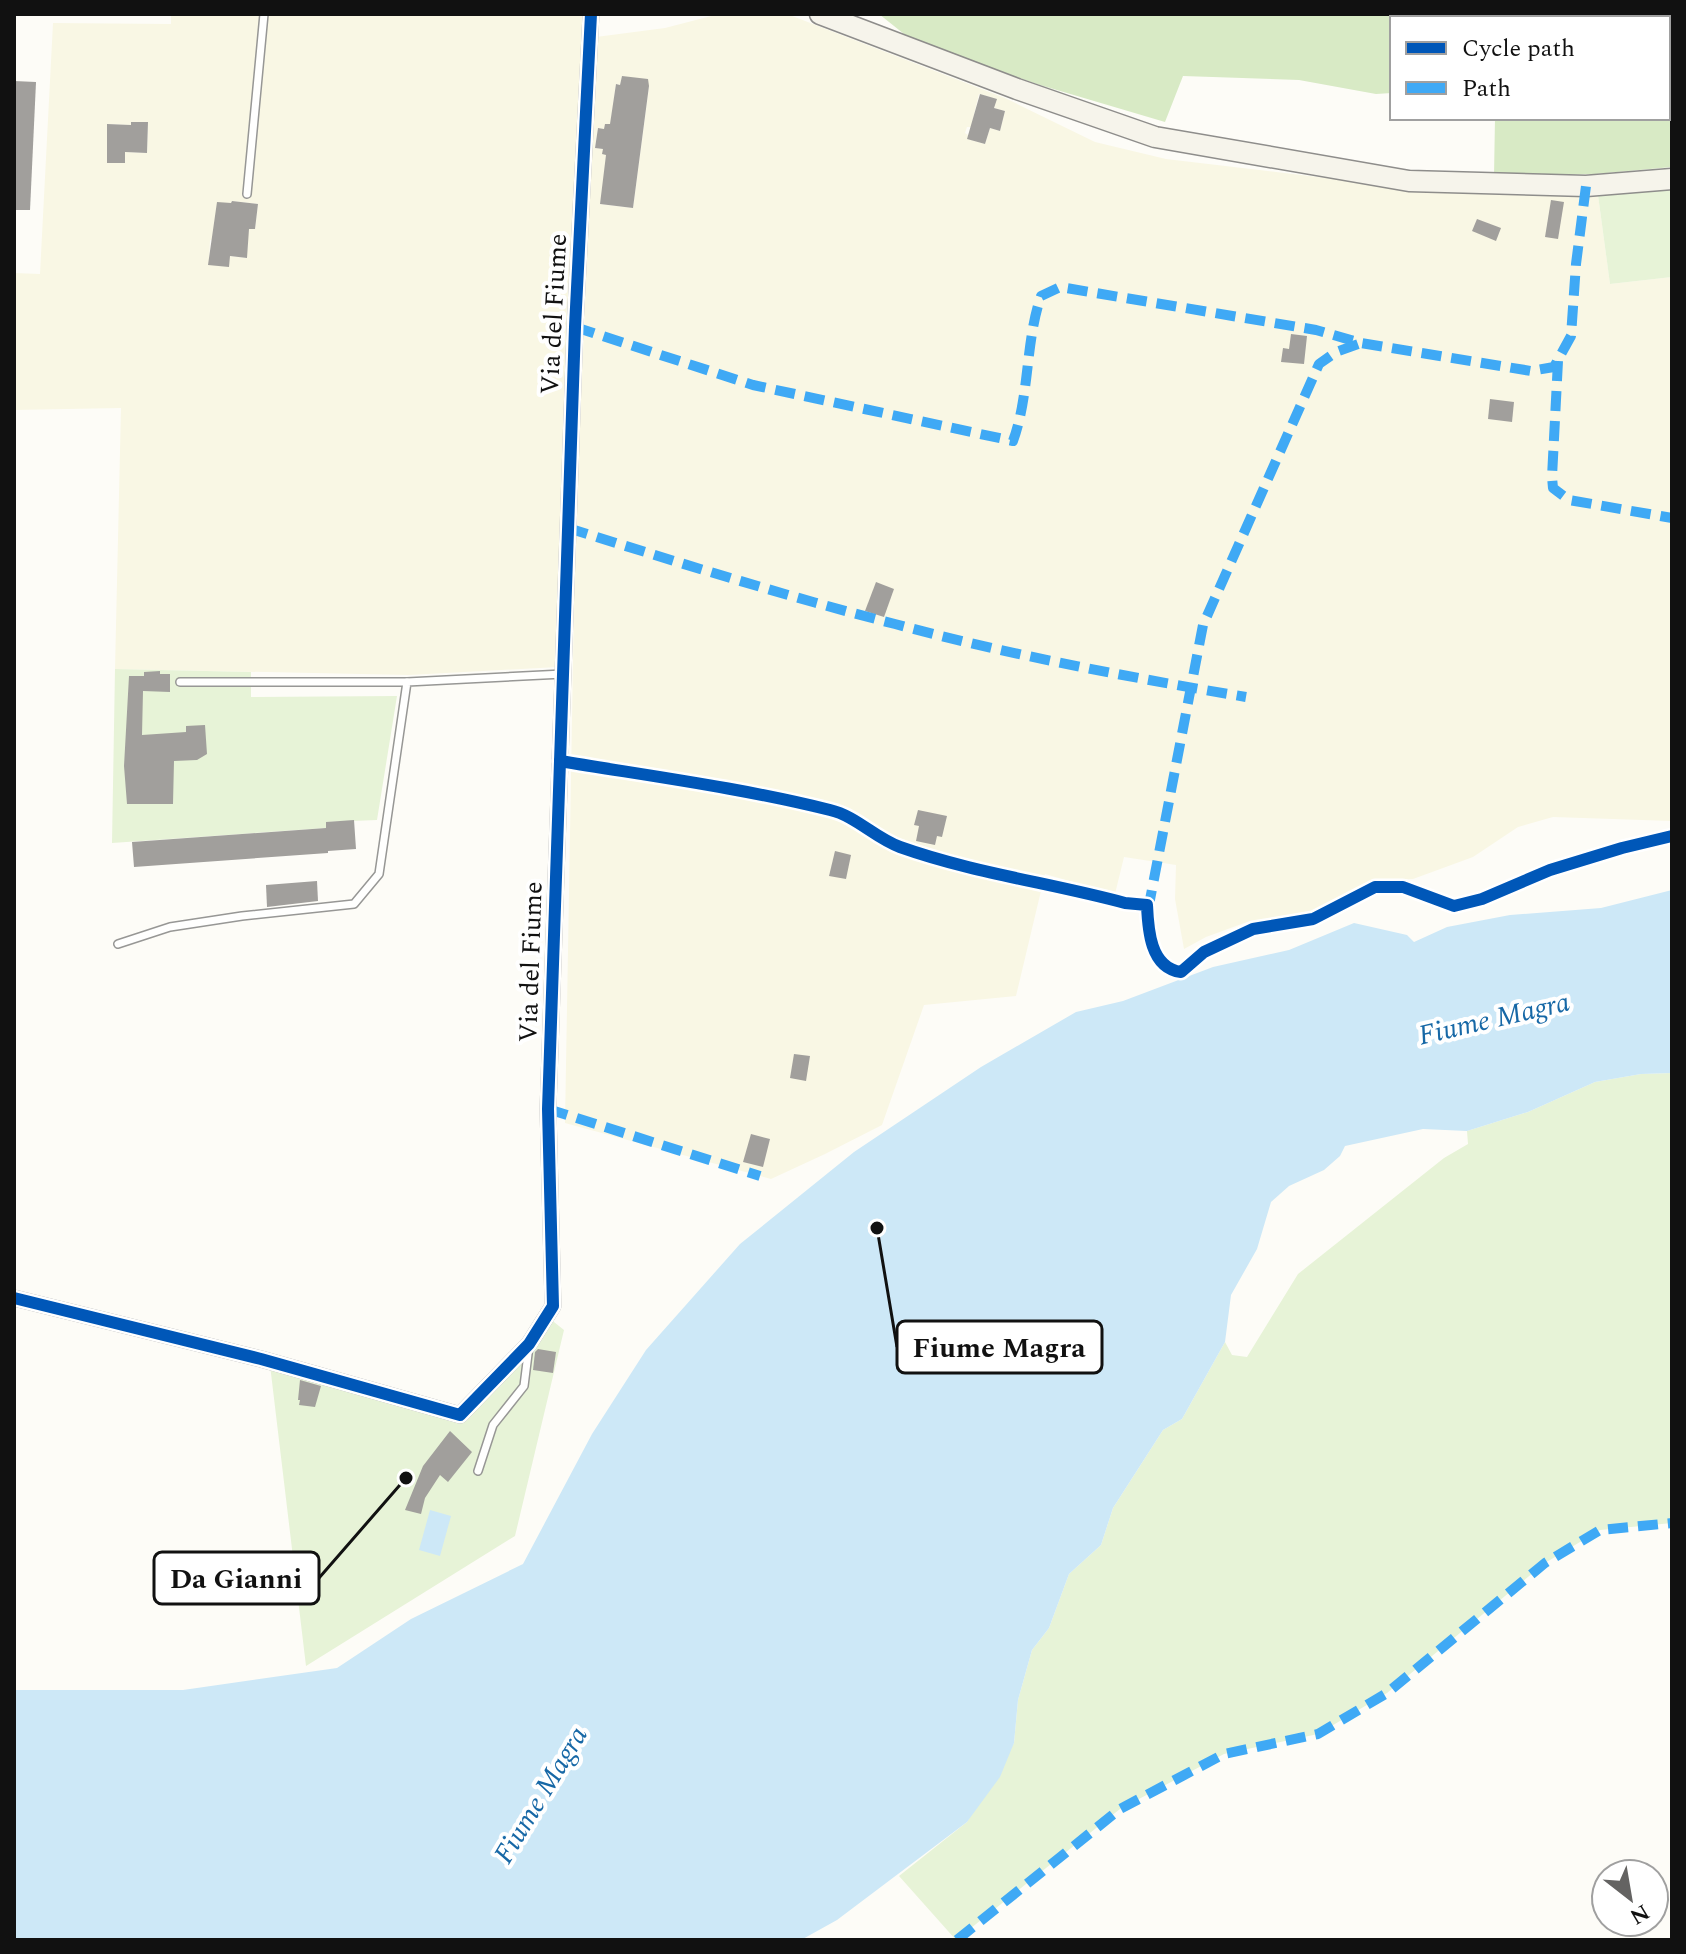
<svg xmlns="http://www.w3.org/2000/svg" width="1686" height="1954" font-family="Spectral,serif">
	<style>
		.farmland { fill: #f9f7e4; fill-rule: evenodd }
		.green { fill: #e7f3d7 }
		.forest { fill: #d8eac5 }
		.water { fill: #cde8f7 }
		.building { fill: #a19f9c }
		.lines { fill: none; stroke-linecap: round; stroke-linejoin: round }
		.lane-casing { stroke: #979795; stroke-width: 10 }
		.street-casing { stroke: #979795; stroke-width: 17 }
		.secondary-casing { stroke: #8e8d8b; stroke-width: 23 }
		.lane { stroke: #fffffe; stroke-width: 7 }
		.street { stroke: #fffffe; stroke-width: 14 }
		.secondary { stroke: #f6f4eb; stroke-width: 20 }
		.quiet { stroke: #3fa9f5; stroke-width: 10; stroke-dasharray: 20 10; stroke-linecap: butt }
		.cycleway-casing { stroke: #fff; stroke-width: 17 }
		.cycleway { stroke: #0057b8; stroke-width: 12 }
		.labels { text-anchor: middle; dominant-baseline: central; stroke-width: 8; stroke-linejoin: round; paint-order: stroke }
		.street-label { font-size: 26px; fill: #111; stroke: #fff }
		.water-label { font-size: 28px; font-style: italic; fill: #1768a6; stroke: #fff }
		.leader { fill: none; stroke: #111; stroke-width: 3 }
		.callout-dot { fill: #111; stroke: #fff; stroke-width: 3 }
		.callout { fill: #fff; stroke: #111; stroke-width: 3 }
		.callout-label { font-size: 28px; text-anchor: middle; font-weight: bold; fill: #111 }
	</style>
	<rect width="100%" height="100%" fill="#fdfcf7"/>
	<g class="farmland">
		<path d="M171,14H583L558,667L409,675L115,669L121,408L14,410V273L40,274L53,23L171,24ZM132,122L148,123L147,153L125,152V163H107V124L131,125ZM232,201L258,204L255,229L215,227ZM210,240L248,243L246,258L230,256L209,265Z"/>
		<path d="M719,14H787L1005,98L1095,142L1166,159L1326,178L1482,191L1598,195L1610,284L1672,277V821L1553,817L1518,827L1473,857L1413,879L1373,880L1342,899L1309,912L1247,922L1206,937L1184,949L1175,899L1176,865L1124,857L1115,894L1045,874L1016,996L924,1005L882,1125L825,1154L771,1179L565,1123L575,546L596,37L665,28ZM622,76L649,87L633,208L600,204L615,156L603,154V149L595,148L598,128L604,129L606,124L618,125L611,120L616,84L620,85ZM979,94L996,99L994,108L1005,111L1000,131L990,128L985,144L968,139V135L965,133L967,127H971Z"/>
	</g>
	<g class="green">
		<polygon points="1672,187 1672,277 1610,284 1598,195"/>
		<polygon points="115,669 251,672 251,697 397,696 377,820 327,822 326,828 112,843"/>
		<polygon points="1672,1073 1672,1523 1600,1530 1545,1563 1387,1693 1318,1734 1224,1754 1120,1809 956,1940 899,1876 967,1822 1014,1743 1018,1700 1032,1650 1049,1628 1069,1574 1101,1545 1113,1508 1163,1430 1182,1419 1225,1342 1232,1355 1247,1357 1298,1274 1444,1158 1468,1144 1467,1131 1528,1112 1595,1082 1641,1074"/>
		<polygon points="549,1318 564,1330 515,1536 306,1666 270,1365 460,1420"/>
	</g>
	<g class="forest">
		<polygon points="879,14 1606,14 1613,18 1392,18 1392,93 1376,94 1299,80 1183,76 1165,122 1040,85 914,42"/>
		<polygon points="1668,46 1672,48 1672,167 1595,174 1494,176 1495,118 1668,118"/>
	</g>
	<g class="water">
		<polygon points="1672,890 1672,1073 1641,1074 1595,1082 1528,1112 1467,1131 1423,1129 1345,1146 1340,1156 1324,1170 1289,1186 1271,1202 1257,1249 1231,1295 1225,1342 1182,1419 1163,1430 1113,1508 1101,1545 1069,1574 1049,1628 1032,1650 1018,1700 1014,1743 1000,1777 967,1822 837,1920 801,1940 14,1940 14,1690 183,1690 337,1668 411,1619 523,1564 592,1434 646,1350 740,1244 854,1152 981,1067 1076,1012 1123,1001 1213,967 1289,950 1354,923 1407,935 1414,942 1447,927 1510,915 1601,908"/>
		<polygon points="430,1510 451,1516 440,1556 419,1550"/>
	</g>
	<g class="building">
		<polygon points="622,76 648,79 649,86 633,208 600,204 606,155 602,154 603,149 595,148 598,128 604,129 605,124 610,124 616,84 620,85"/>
		<polygon points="14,81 36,82 30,210 14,210"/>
		<polygon points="980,94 997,99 994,108 1005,111 1000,131 990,128 985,144 967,139"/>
		<polygon points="131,122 148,122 147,153 125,152 125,163 107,163 107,124 131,125"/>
		<polygon points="1551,200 1564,202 1558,239 1545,237"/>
		<polygon points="232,201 258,204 255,229 249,229 247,258 230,256 229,267 208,265 217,202 231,203"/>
		<polygon points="1477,219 1501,228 1496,241 1472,231"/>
		<polygon points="1291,334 1307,336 1304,364 1281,362 1283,348 1289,349"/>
		<polygon points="1490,399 1514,402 1512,422 1488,419"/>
		<polygon points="876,582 894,589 884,617 865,611"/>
		<polygon points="160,671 160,674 170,674 170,692 143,691 142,735 186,732 186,726 205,725 207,754 197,760 174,761 173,804 127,804 124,766 129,676 144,676 144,672"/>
		<polygon points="918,810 947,816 942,837 937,836 935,845 916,841 919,826 914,825"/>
		<polygon points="354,820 356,849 328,851 328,853 134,867 132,842 326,828 326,822"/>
		<polygon points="835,851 851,855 846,879 829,876"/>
		<polygon points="317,881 318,901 267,907 266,885"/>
		<polygon points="794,1054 810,1056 806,1081 790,1078"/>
		<polygon points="751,1134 770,1139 763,1167 743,1162"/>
		<polygon points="538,1349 556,1352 553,1373 533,1370 535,1352"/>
		<polygon points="300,1380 321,1386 315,1407 299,1405 300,1400 298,1400"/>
		<polygon points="450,1431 472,1452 448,1482 440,1475 425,1498 421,1514 405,1510 423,1466"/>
	</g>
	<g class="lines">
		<g class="lane-casing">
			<g id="lane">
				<polyline points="1654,14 1666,18"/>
				<polyline points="247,194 264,14"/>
				<polyline points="180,682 407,682"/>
				<polyline points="118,944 170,927 242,916 354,904 379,874 407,682 563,674"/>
				<polyline points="478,1471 493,1425 524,1386 529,1346"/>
			</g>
		</g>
		<g class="street-casing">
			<polyline id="street" points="14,1298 261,1359 460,1415 529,1344 553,1306 548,1109 575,327 591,14"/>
		</g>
		<g class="secondary-casing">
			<polyline id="secondary" points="820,14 1017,89 1155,137 1409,181 1586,186 1672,179"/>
		</g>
		<use href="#lane" class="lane"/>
		<use href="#street" class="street"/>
		<use href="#secondary" class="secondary"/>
		<g class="quiet">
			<path d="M575,327L753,385L1013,441C1030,394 1025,343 1041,296L1060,287L1316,330L1361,343L1531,371L1554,367L1571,336L1576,264L1586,186"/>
			<polyline points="1558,361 1552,477 1553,488 1569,500 1672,518"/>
			<path d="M568,528C677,562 785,596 895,624C1010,655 1128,677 1246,697"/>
			<polyline points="1148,910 1203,625 1319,364 1336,352 1361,343"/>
			<polyline points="548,1109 760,1176"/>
			<polyline points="957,1940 1120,1809 1224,1754 1318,1734 1387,1693 1545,1563 1600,1530 1672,1523"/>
		</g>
		<g class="cycleway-casing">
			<g id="cycleway">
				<path d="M560,761C650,776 742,788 830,810C856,816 875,838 900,847C973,873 1051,883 1125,903L1147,905C1148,929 1150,968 1181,972L1204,952L1253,929L1313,919L1375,887H1403L1454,906L1482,899L1550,870L1622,848L1672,836"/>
				<polyline points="14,1298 261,1359 460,1415 529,1344 553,1306 548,1109 575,327 591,14"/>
			</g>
		</g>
		<use href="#cycleway" class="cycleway"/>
	</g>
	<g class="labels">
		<g class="street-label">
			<text transform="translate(554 314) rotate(-87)">Via del Fiume</text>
			<text transform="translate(531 962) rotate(-88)">Via del Fiume</text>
		</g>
		<g class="water-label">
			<text transform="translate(1494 1019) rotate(-13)">Fiume Magra</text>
			<text transform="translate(541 1795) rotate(-59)">Fiume Magra</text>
		</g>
	</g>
	<path class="leader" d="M877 1228L897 1347M406 1478L319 1578"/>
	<g class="callout-dot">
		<circle cx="877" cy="1228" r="8"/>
		<circle cx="406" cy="1478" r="8"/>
	</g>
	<g class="callout">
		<rect x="897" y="1321" width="205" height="52" rx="8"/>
		<rect x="154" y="1552" width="165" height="52" rx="8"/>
	</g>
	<g class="callout-label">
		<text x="999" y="1357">Fiume Magra</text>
		<text x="236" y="1588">Da Gianni</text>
	</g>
	<rect width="1686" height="1954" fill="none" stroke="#111111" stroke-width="32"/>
	<rect x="1390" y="16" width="280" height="104" fill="#ffffff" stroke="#a0a0a0" stroke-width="2"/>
	<rect x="1406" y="42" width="40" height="12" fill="#0057b8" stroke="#a0a0a0" stroke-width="2"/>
	<text x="1462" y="56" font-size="24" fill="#111111">Cycle path</text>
	<rect x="1406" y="82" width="40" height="12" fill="#3fa9f5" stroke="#a0a0a0" stroke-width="2"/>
	<text x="1462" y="96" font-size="24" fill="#111111">Path</text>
	<g transform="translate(1630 1898) rotate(149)"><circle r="38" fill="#ffffff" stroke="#a0a0a0" stroke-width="2"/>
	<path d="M0-6L14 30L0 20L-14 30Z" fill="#646362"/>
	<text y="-12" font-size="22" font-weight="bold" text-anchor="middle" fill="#111111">N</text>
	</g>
</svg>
